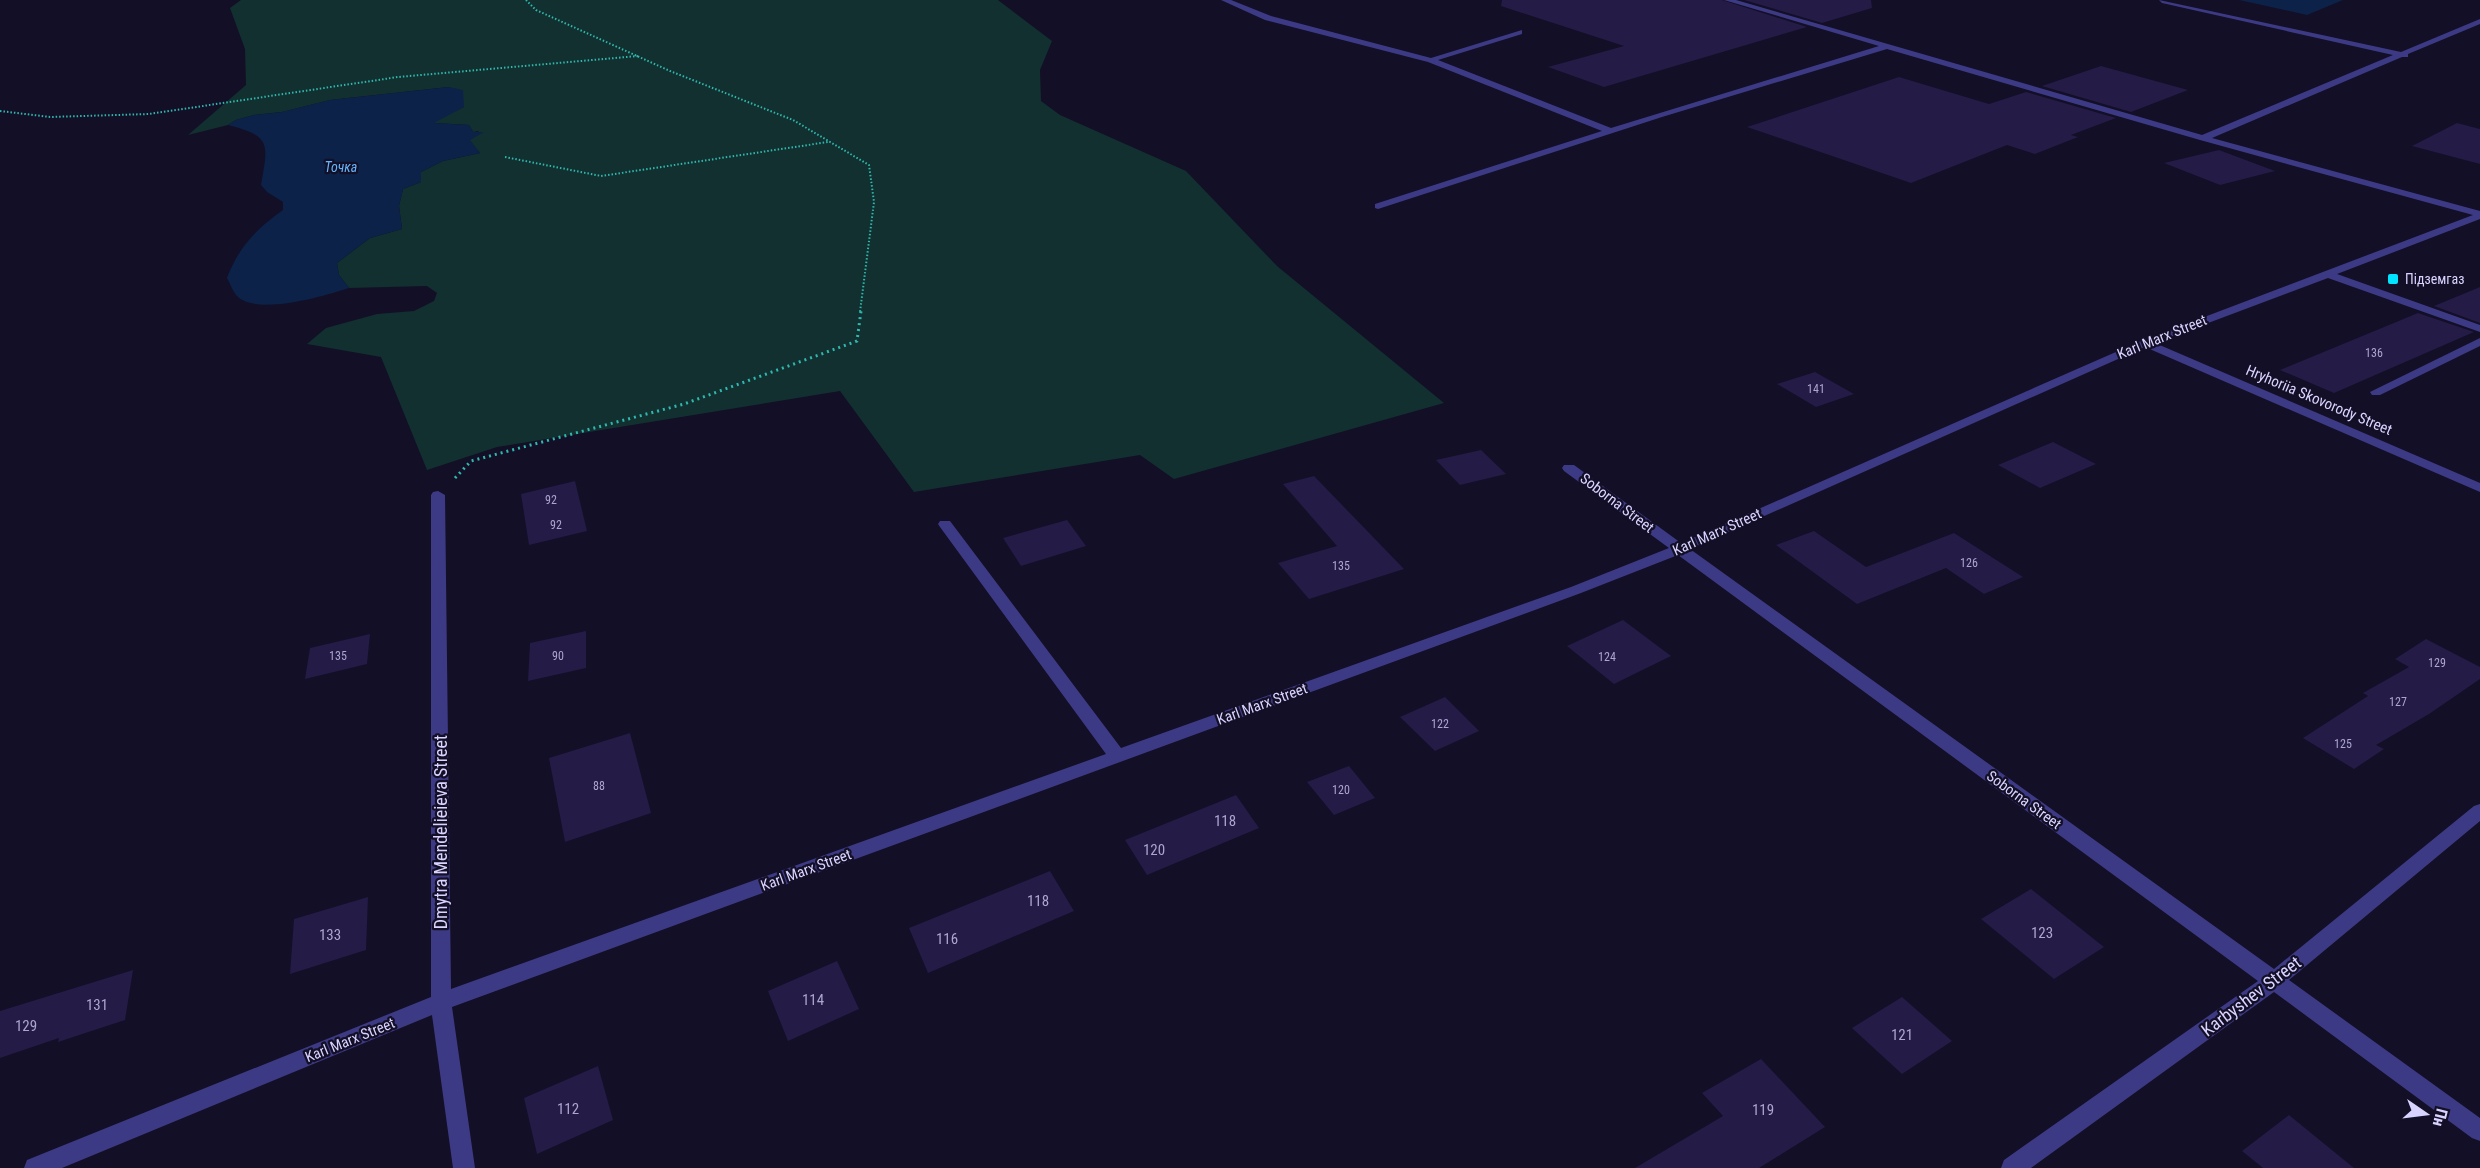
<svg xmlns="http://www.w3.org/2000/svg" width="2480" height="1168" font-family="'Roboto Condensed',sans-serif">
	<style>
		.green { fill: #12302f }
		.water { fill: #0c2248 }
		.building { fill: #241b47 }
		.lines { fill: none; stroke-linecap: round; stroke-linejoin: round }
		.path-far1 { stroke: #2fb8b0; stroke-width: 2; stroke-dasharray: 1.5 2; stroke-linecap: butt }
		.path { stroke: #2fb8b0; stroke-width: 3; stroke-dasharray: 2 4; stroke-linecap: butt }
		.minor { fill: #3d3a85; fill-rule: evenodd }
		.poi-dot { fill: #00e5ff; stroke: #130f26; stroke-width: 2 }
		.labels { text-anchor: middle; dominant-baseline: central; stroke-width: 4.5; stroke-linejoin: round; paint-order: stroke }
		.number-label { font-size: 12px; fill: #aca6d1 }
		.far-water-label { font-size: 14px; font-style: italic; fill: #62b6ff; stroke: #130f26 }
		.far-poi-label { font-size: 14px; fill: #d9d4ff; stroke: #130f26; text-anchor: start }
		.street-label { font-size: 15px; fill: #d9d4ff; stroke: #130f26 }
		.near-number-label { font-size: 15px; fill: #aca6d1 }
		.near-street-label { font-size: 18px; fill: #d9d4ff; stroke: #130f26 }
	</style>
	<rect width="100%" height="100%" fill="#130f26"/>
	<polygon class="green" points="241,0 998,0 1052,41 1040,70 1041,101 1060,115 1186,171 1277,266 1444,403 1174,479 1140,455 914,492 840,391 497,447 427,470 381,357 307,344 326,328 377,314 414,311 434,301 437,293 427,286 349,288 339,275 337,263 370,238 402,229 399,206 403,189 421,182 421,172 443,161 480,153 469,140 479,131 473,132 469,125 434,123 435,120 464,107 449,87 330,100 282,112 254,115 236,120 228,125 188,135 246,85 245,49 230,8"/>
	<g class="water">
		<polygon points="2239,0 2343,0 2307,15"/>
		<path d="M449,87L463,90L464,107L434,123L469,125L473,132H484L470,140L480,153L443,161L421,172V182L403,189L399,206L402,229L370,238L337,263L339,275L349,288C324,296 255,317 236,295C232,290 230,283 227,278C238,248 257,228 283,210V202L267,192L261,185C268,144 272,136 228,125L236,120L254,115L282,112L330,100Z"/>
	</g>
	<g class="building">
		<polygon points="1502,0 1722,0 1807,27 1604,87 1548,67 1624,46 1501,6"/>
		<polygon points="1744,0 1871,0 1872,8 1822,23"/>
		<polygon points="2101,66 2188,90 2131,112 2042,86"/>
		<polygon points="1899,77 1989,104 2026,92 2116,118 2071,135 2078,137 2035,154 2007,145 1911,183 1747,127"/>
		<polygon points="2457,123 2480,129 2480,164 2412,146"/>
		<polygon points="2219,150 2275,171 2220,185 2164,163"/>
		<polygon points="2480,287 2480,323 2434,306"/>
		<polygon points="2418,313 2474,332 2334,393 2280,370"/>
		<polygon points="1815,372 1854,394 1816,407 1777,384"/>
		<polygon points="2053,442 2096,464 2040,488 1998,465"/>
		<polygon points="1481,450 1506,474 1460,485 1436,460"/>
		<polygon points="1314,476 1404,569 1309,599 1278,563 1337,546 1283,484"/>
		<polygon points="575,481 587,531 529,545 521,494"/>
		<polygon points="1067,520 1086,546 1021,566 1003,538"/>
		<polygon points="1814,531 1866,567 1954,533 2023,577 1984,594 1946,568 1857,604 1776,545"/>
		<polygon points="1623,620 1671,656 1614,684 1567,646"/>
		<polygon points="586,631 586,668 528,681 530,643"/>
		<polygon points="370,634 367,664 305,679 310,648"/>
		<polygon points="2426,639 2480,667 2480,679 2429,714 2376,745 2384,749 2354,769 2303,738 2368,696 2363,693 2409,667 2395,659"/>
		<polygon points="1445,697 1479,731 1435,751 1400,717"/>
		<polygon points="630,733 651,813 565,842 549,758"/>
		<polygon points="1349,766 1375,798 1334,815 1307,782"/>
		<polygon points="1236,795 1259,828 1147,875 1125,840"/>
		<polygon points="1050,871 1074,911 928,973 909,928"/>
		<polygon points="2031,889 2104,947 2054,979 1981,919"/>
		<polygon points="368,897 366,950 290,974 294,919"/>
		<polygon points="837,961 859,1009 788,1041 768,991"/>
		<polygon points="133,970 125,1020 58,1042 59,1038 0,1058 0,1011"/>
		<polygon points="1902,997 1952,1041 1902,1074 1852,1028"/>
		<polygon points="1761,1059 1825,1127 1759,1168 1635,1168 1723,1116 1702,1093"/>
		<polygon points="598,1066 613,1120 537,1154 524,1098"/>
		<polygon points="2289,1115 2354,1168 2263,1168 2242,1151"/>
	</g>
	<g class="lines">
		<g class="path-far1">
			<polyline points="526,0 536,10 670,71 793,120 869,165 874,202 860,312"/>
			<polyline points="0,111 50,117 149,114 398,77 638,56"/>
			<polyline points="505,157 601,176 828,142"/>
		</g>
		<polyline class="path" points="455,478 471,461 684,404 857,341 861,311"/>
		<g class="minor">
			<polygon points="1221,0 1231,0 1271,16 1431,58 1522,30 1522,34 1438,60 1611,128 1879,46 1724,0 1736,0 2202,135 2393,55 2162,3 2159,0 2401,52 2480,19 2480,24 2408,54 2408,57 2402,57 2212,138 2480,211 2480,219 2337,274 2480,325 2480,332 2328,278 2155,343 2480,483 2480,492 2145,347 1690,549 2274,969 2474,806 2480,804 2480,821 2289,980 2480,1118 2480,1141 2472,1138 2274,992 2031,1168 2001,1168 2004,1160 2258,981 1678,555 1581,593 452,1007 475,1168 453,1168 432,1015 62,1168 24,1168 27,1160 431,997 431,495 433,492 438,491 445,495 451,989 1106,754 940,527 938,524 940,521 950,521 1121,748 1571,587 1669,548 1564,471 1562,468 1564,465 1574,465 1681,543 2141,341 2473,215 2200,140 1887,49 1662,117 1378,209 1375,208 1375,204 1602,131 1428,62 1265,20"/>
			<polygon points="2480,338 2480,346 2380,395 2372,395 2370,392"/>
		</g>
	</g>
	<rect class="poi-dot" x="2387" y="273" width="12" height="12" rx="3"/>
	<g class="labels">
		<g class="number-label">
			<text x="2374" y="353">136</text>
			<text x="1816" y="389">141</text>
			<text x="551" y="500">92</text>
			<text x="556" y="525">92</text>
			<text x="1969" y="563">126</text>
			<text x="1341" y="566">135</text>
			<text x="338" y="656">135</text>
			<text x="558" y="656">90</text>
			<text x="1607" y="657">124</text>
			<text x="2437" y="663">129</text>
			<text x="2398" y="702">127</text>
			<text x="1440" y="724">122</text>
			<text x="2343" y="744">125</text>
			<text x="599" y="786">88</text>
			<text x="1341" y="790">120</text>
		</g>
		<g class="far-water-label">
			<text x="341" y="167">Точка</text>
		</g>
		<g class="far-poi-label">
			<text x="2405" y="279">Підземгаз</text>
		</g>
		<g class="street-label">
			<text transform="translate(2162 337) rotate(-22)">Karl Marx Street</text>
			<text transform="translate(2319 400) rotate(23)">Hryhoriia Skovorody Street</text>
			<text transform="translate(1617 503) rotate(37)">Soborna Street</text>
			<text transform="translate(1717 532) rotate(-24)">Karl Marx Street</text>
			<text transform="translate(1262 704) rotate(-20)">Karl Marx Street</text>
			<text transform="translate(2024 800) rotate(36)">Soborna Street</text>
			<text transform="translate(806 870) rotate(-20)">Karl Marx Street</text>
			<text transform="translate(350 1040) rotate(-22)">Karl Marx Street</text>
		</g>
		<g class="near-number-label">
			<text x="1225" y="821">118</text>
			<text x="1154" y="850">120</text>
			<text x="1038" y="901">118</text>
			<text x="2042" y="933">123</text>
			<text x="330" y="935">133</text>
			<text x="947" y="939">116</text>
			<text x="813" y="1000">114</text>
			<text x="97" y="1005">131</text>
			<text x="26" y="1026">129</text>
			<text x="1902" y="1035">121</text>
			<text x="568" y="1109">112</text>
			<text x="1763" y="1110">119</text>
		</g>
		<g class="near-street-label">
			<text transform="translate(440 832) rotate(-90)">Dmytra Mendelieieva Street</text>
			<text transform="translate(2251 996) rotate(-37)">Karbyshev Street</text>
		</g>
	</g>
	<g transform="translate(2426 1114) rotate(104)" stroke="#130f26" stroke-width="4.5" paint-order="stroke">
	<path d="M0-4.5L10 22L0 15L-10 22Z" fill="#d9d4ff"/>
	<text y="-9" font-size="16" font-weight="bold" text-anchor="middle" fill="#d9d4ff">Пн</text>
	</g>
</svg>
